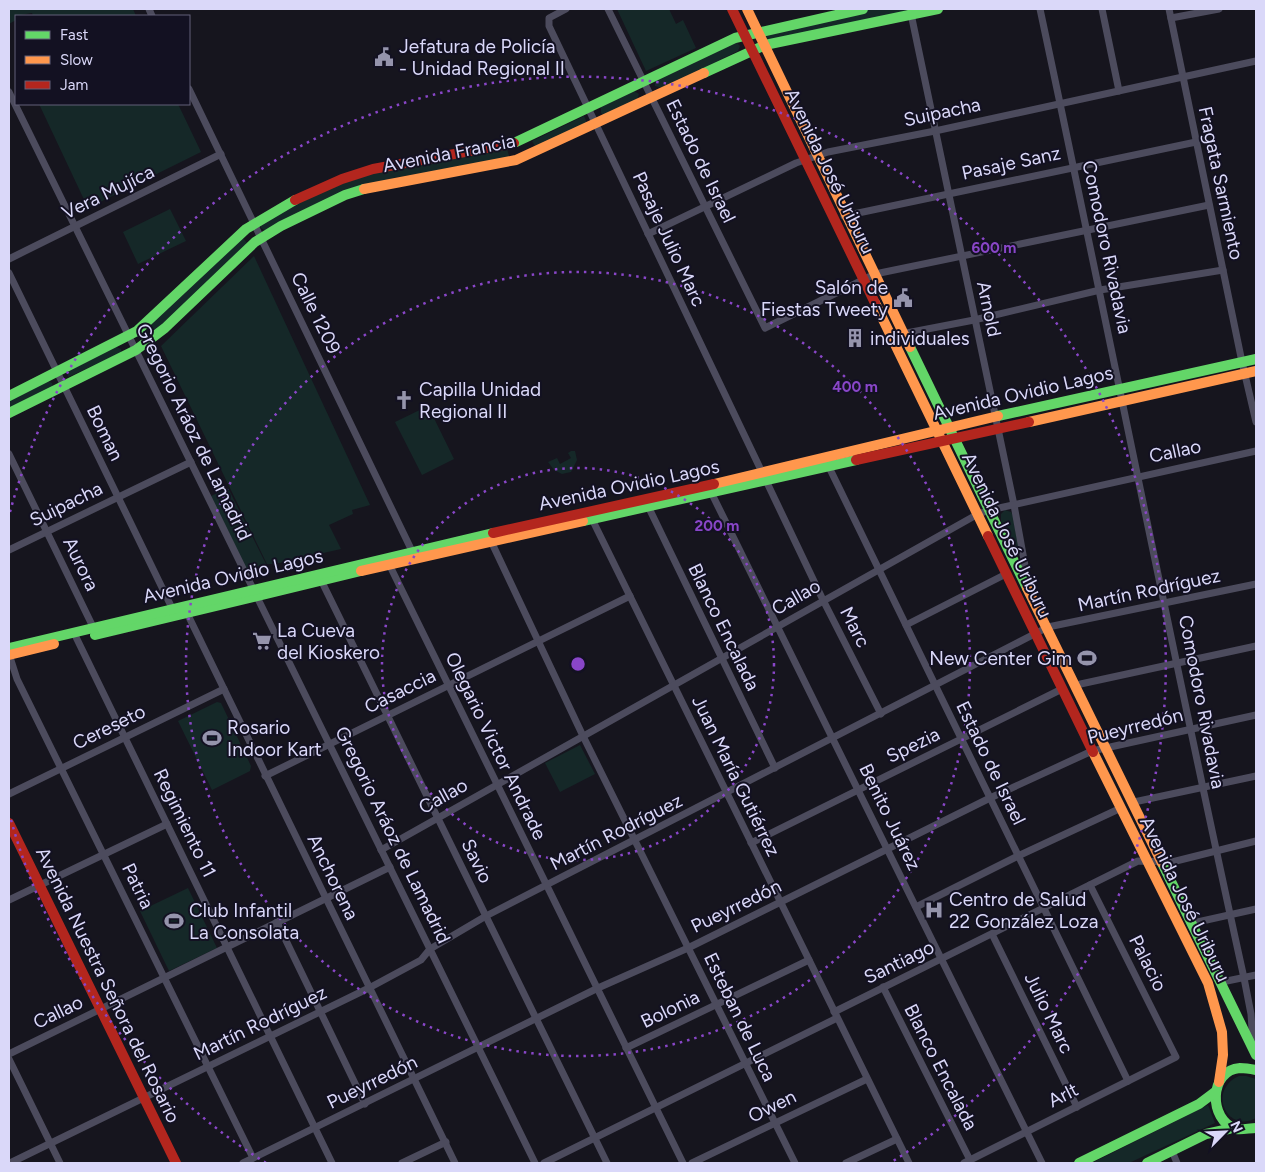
<svg xmlns="http://www.w3.org/2000/svg" width="1265" height="1172" font-family="Figtree,sans-serif">
	<style>
		.green { fill: #152828 }
		.lines { fill: none; stroke-linecap: round; stroke-linejoin: round }
		.street { stroke: #4c4b5d; stroke-width: 7 }
		.fast { stroke: #63d668; stroke-width: 10 }
		.slow { stroke: #ff974d; stroke-width: 10 }
		.jam { stroke: #b3261e; stroke-width: 10 }
		.ring { fill: none; stroke: #8946c8; stroke-width: 2.5; stroke-dasharray: 2.5 5 }
		.labels { text-anchor: middle; dominant-baseline: central; stroke-width: 4; stroke-linejoin: round; paint-order: stroke }
		.poi-label { font-size: 19px; fill: #dad8f9; stroke: #131122; text-anchor: start }
		.street-label { font-size: 19px; fill: #dad8f9; stroke: #131122 }
		.centre { fill: #8946c8; stroke: #131122; stroke-width: 2.5 }
		.ring-label { font-size: 15px; text-anchor: middle; font-weight: bold; fill: #8946c8; stroke: #131122; stroke-width: 4; stroke-linejoin: round; paint-order: stroke }
	</style>
	<rect width="100%" height="100%" fill="#16151e"/>
	<g class="green">
		<polygon points="9,9 133,9 136,16 33,16 32,13 16,16 16,20 9,24"/>
		<polygon points="617,9 669,9 676,24 683,20 696,48 646,71"/>
		<polygon points="863,9 938,9 765,45 758,31"/>
		<polygon points="736,42 740,46 738,51 663,88 655,86 655,81"/>
		<polygon points="634,91 639,94 637,100 604,115 601,113 601,107"/>
		<polygon points="39,104 178,104 201,152 88,208"/>
		<polygon points="584,116 587,123 536,148 532,141"/>
		<polygon points="507,149 510,159 393,178 266,231 261,228 260,224 276,214 331,188 368,174"/>
		<polygon points="170,209 186,241 138,264 123,232"/>
		<polygon points="243,238 247,243 156,330 151,328 152,322"/>
		<polygon points="254,256 370,505 352,510 353,514 329,525 341,549 275,564 267,564 264,558 161,346"/>
		<polygon points="116,347 121,349 121,353 68,377 68,371"/>
		<polygon points="48,381 52,383 53,387 9,410 9,400"/>
		<polygon points="428,406 454,459 422,475 395,422"/>
		<polygon points="571,451 575,451 577,460 571,472 562,474 554,470 548,462 557,458 560,464 571,458 568,453"/>
		<polygon points="228,488 266,564 252,574 248,572 211,496"/>
		<polygon points="1005,510 1011,512 1013,516 1020,557 1001,521 1001,514"/>
		<polygon points="217,702 221,703 251,766 250,771 212,790 178,721"/>
		<polygon points="580,745 595,774 560,792 545,763"/>
		<polygon points="188,888 217,948 169,971 140,911"/>
		<path d="M1239,1076H1246L1256,1079V1118C1228,1134 1206,1091 1239,1076Z"/>
		<polygon points="1208,1105 1215,1123 1129,1163 1092,1163"/>
	</g>
	<g class="lines">
		<g class="street">
			<polyline points="149,9 152,16"/>
			<polyline points="566,9 549,18 549,26 823,600 881,714"/>
			<polyline points="608,9 765,328 875,274 1209,205"/>
			<polyline points="910,9 1014,505 1028,582"/>
			<path d="M1040,9C1109,332 1173,656 1244,978L1251,1014L1253,1044"/>
			<polyline points="1102,9 1119,91"/>
			<polyline points="1169,9 1242,362 1256,422"/>
			<polyline points="1171,18 1219,9"/>
			<polyline points="189,89 412,551"/>
			<polyline points="9,92 535,1163"/>
			<polyline points="844,216 1196,142"/>
			<polyline points="648,234 796,163 828,152 935,131 1256,61"/>
			<polyline points="9,259 221,154"/>
			<polyline points="9,273 172,608"/>
			<polyline points="891,336 974,320 1100,290 1223,270"/>
			<polyline points="9,454 95,631"/>
			<polyline points="827,463 1128,1081"/>
			<polyline points="709,488 1042,1163"/>
			<polyline points="647,504 775,768"/>
			<polyline points="590,515 909,1163"/>
			<polyline points="490,539 583,736 795,1163"/>
			<polyline points="9,550 191,462"/>
			<polyline points="388,562 683,1163"/>
			<polyline points="320,578 607,1163"/>
			<polyline points="186,611 455,1163"/>
			<polyline points="906,625 1006,574"/>
			<polyline points="74,633 332,1163"/>
			<polyline points="9,654 17,679 253,1158"/>
			<polyline points="1076,685 1256,646"/>
			<polyline points="265,776 630,596"/>
			<polyline points="9,794 224,689"/>
			<polyline points="1134,802 1256,776"/>
			<polyline points="751,843 1062,689"/>
			<polyline points="381,850 978,514 990,510 1256,451"/>
			<polyline points="9,900 167,824"/>
			<polyline points="916,907 1018,856 1121,808"/>
			<polyline points="277,922 365,1104"/>
			<polyline points="1193,923 1256,909"/>
			<polyline points="992,934 1077,1107"/>
			<polyline points="1222,982 1256,975"/>
			<polyline points="883,987 970,1160"/>
			<polyline points="834,1012 1138,861 1172,862 1256,841"/>
			<polyline points="626,1048 809,960"/>
			<polyline points="9,1054 390,867"/>
			<polyline points="9,1059 60,1163"/>
			<polyline points="1172,1151 1177,1163"/>
			<polyline points="10,1163 369,988 421,960 430,949 486,916 1048,627 1256,584"/>
			<polyline points="243,1163 598,988 688,948 990,798 1092,751 1256,715"/>
			<polyline points="402,1163 446,1142"/>
			<polyline points="544,1163 837,1018"/>
			<polyline points="692,1163 867,1079"/>
			<polyline points="846,1163 897,1139"/>
			<polyline points="964,1163 1176,1057 1090,885"/>
		</g>
		<g class="fast">
			<polyline points="704,73 765,45 938,9"/>
			<polyline points="514,143 735,38 863,9"/>
			<polyline points="910,347 1027,588"/>
			<polyline points="9,396 137,331 246,229 295,200"/>
			<polyline points="9,413 136,350 165,328 255,242 281,226 345,195 364,189"/>
			<polyline points="998,416 1256,359"/>
			<polyline points="583,521 856,460"/>
			<polyline points="95,635 361,571"/>
			<polyline points="9,648 493,533"/>
			<polyline points="1162,863 1256,1055"/>
			<path d="M1256,1070C1251,1069 1245,1068 1240,1068C1209,1070 1208,1120 1236,1129C1242,1130 1250,1128 1256,1128"/>
			<polyline points="1079,1163 1199,1104 1215,1092"/>
			<polyline points="1147,1163 1206,1134 1233,1128"/>
		</g>
		<g class="slow">
			<polyline points="747,9 910,347"/>
			<polyline points="364,189 516,160 704,73"/>
			<polyline points="875,303 988,536"/>
			<polyline points="1029,422 1256,371"/>
			<polyline points="714,484 998,416"/>
			<polyline points="361,571 583,521"/>
			<polyline points="1027,588 1162,863"/>
			<polyline points="9,655 54,644"/>
			<polyline points="1093,752 1208,983 1222,1032 1223,1055 1219,1082"/>
		</g>
		<g class="jam">
			<polyline points="732,9 875,303"/>
			<polyline points="295,200 342,179 373,169 514,143"/>
			<polyline points="856,460 1029,422"/>
			<polyline points="493,533 714,484"/>
			<polyline points="988,536 1093,752"/>
			<polyline points="9,823 176,1163"/>
		</g>
	</g>
	<g class="ring">
		<circle cx="578" cy="664" r="196"/>
		<circle cx="578" cy="664" r="392"/>
		<path d="M266 1163A588 588 0 0 1 10 816M10 512A588 588 0 1 1 890 1163"/>
	</g>
	<defs>
		<g id="civic-bare" transform="scale(1.5)"><path d="M-.6-6.5H3V-4.5H.6V-3L4-1V1h2V6H-6V1h2V-1L-.6-3ZM-1.2 2.5V6h2.4V2.5Z" fill="#9594ac" stroke="#131122" stroke-width="2.5" paint-order="stroke"/></g>
		<g id="building-bare" transform="scale(1.5)"><path d="M-4-6H4V6H1V3H-1V6H-4ZM-2.5-4.3h1.7v1.8h-1.7ZM.8-4.3h1.7v1.8H.8ZM-2.5-1h1.7V.8h-1.7ZM.8-1h1.7V.8H.8Z" fill="#9594ac" stroke="#131122" stroke-width="2.5" paint-order="stroke"/></g>
		<g id="church-bare" transform="scale(1.5)"><path d="M-1.2-6h2.4v3.5h3.3v2.4h-3.3V6h-2.4V-.1h-3.3v-2.4h3.3Z" fill="#9594ac" stroke="#131122" stroke-width="2.5" paint-order="stroke"/></g>
		<g id="supermarket-bare" transform="scale(1.5)"><path d="M-6-5.5h2.5l.6 2H6L4.5 2H-2.5L-4.4-4H-6ZM-1.5 3.2a1.3 1.3 0 1 0 .1 0ZM3 3.2a1.3 1.3 0 1 0 .1 0Z" fill="#9594ac" stroke="#131122" stroke-width="2.5" paint-order="stroke"/></g>
		<g id="stadium-bare" transform="scale(1.5)"><path d="M0-5a6.5 5 0 1 0 0 10a6.5 5 0 1 0 0-10ZM-3.5-1.8h7v3.6h-7Z" fill="#9594ac" stroke="#131122" stroke-width="2.5" paint-order="stroke"/></g>
		<g id="hospital-bare" transform="scale(1.5)"><path d="M-5-5h3v3.5h4V-5h3V5h-3V1.5h-4V5h-3Z" fill="#9594ac" stroke="#131122" stroke-width="2.5" paint-order="stroke"/></g>
	</defs>
	<g fill-rule="evenodd">
		<use href="#civic-bare" x="384" y="57"/>
		<use href="#civic-bare" x="903" y="298"/>
		<use href="#building-bare" x="855" y="338"/>
		<use href="#church-bare" x="404" y="400"/>
		<use href="#supermarket-bare" x="262" y="641"/>
		<use href="#stadium-bare" x="1087" y="658"/>
		<use href="#stadium-bare" x="212" y="738"/>
		<use href="#hospital-bare" x="934" y="910"/>
		<use href="#stadium-bare" x="174" y="921"/>
	</g>
	<g class="labels">
		<g class="poi-label">
			<text x="399" y="46">Jefatura de Policía<tspan x="399" dy="22">- Unidad Regional II</tspan></text>
			<text x="888" y="287" text-anchor="end">Salón de<tspan x="888" dy="22">Fiestas Tweety</tspan></text>
			<text x="870" y="338">individuales</text>
			<text x="419" y="389">Capilla Unidad<tspan x="419" dy="22">Regional II</tspan></text>
			<text x="277" y="630">La Cueva<tspan x="277" dy="22">del Kioskero</tspan></text>
			<text x="1072" y="658" text-anchor="end">New Center Gim</text>
			<text x="227" y="727">Rosario<tspan x="227" dy="22">Indoor Kart</tspan></text>
			<text x="949" y="899">Centro de Salud<tspan x="949" dy="22">22 González Loza</tspan></text>
			<text x="189" y="910">Club Infantil<tspan x="189" dy="22">La Consolata</tspan></text>
		</g>
		<g class="street-label">
			<text transform="translate(942 112) rotate(-12)">Suipacha</text>
			<text transform="translate(449 153) rotate(-11)">Avenida Francia</text>
			<text transform="translate(701 161) rotate(64)">Estado de Israel</text>
			<text transform="translate(1011 163) rotate(-12)">Pasaje Sanz</text>
			<text transform="translate(830 171) rotate(64)">Avenida José Uriburu</text>
			<text transform="translate(1221 183) rotate(78)">Fragata Sarmiento</text>
			<text transform="translate(108 192) rotate(-26)">Vera Mujíca</text>
			<text transform="translate(669 239) rotate(65)">Pasaje Julio Marc</text>
			<text transform="translate(1107 247) rotate(78)">Comodoro Rivadavia</text>
			<text transform="translate(989 309) rotate(78)">Arnold</text>
			<text transform="translate(316 313) rotate(64)">Calle 1209</text>
			<text transform="translate(1023 393) rotate(-13)">Avenida Ovidio Lagos</text>
			<text transform="translate(194 432) rotate(64)">Gregorio Aráoz de Lamadrid</text>
			<text transform="translate(105 433) rotate(64)">Boman</text>
			<text transform="translate(1175 451) rotate(-12)">Callao</text>
			<text transform="translate(629 485) rotate(-12)">Avenida Ovidio Lagos</text>
			<text transform="translate(66 504) rotate(-26)">Suipacha</text>
			<text transform="translate(1007 535) rotate(64)">Avenida José Uriburu</text>
			<text transform="translate(81 564) rotate(64)">Aurora</text>
			<text transform="translate(233 576) rotate(-13)">Avenida Ovidio Lagos</text>
			<text transform="translate(1149 590) rotate(-12)">Martín Rodríguez</text>
			<text transform="translate(796 597) rotate(-30)">Callao</text>
			<text transform="translate(724 627) rotate(64)">Blanco Encalada</text>
			<text transform="translate(855 627) rotate(63)">Marc</text>
			<text transform="translate(400 691) rotate(-26)">Casaccia</text>
			<text transform="translate(1202 702) rotate(79)">Comodoro Rivadavia</text>
			<text transform="translate(1135 726) rotate(-14)">Pueyrredón</text>
			<text transform="translate(109 727) rotate(-26)">Cereseto</text>
			<text transform="translate(913 745) rotate(-26)">Spezia</text>
			<text transform="translate(496 746) rotate(64)">Olegario Victor Andrade</text>
			<text transform="translate(991 763) rotate(64)">Estado de Israel</text>
			<text transform="translate(736 776) rotate(64)">Juan María Gutiérrez</text>
			<text transform="translate(443 796) rotate(-29)">Callao</text>
			<text transform="translate(890 817) rotate(64)">Benito Juárez</text>
			<text transform="translate(185 823) rotate(64)">Regimiento 11</text>
			<text transform="translate(616 832) rotate(-27)">Martín Rodríguez</text>
			<text transform="translate(393 835) rotate(64)">Gregorio Aráoz de Lamadrid</text>
			<text transform="translate(477 861) rotate(64)">Savio</text>
			<text transform="translate(333 877) rotate(64)">Anchorena</text>
			<text transform="translate(138 886) rotate(64)">Patria</text>
			<text transform="translate(1185 899) rotate(64)">Avenida José Uriburu</text>
			<text transform="translate(736 906) rotate(-26)">Pueyrredón</text>
			<text transform="translate(899 962) rotate(-26)">Santiago</text>
			<text transform="translate(1148 963) rotate(63)">Palacio</text>
			<text transform="translate(108 985) rotate(64)">Avenida Nuestra Señora del Rosario</text>
			<text transform="translate(670 1009) rotate(-26)">Bolonia</text>
			<text transform="translate(58 1012) rotate(-26)">Callao</text>
			<text transform="translate(1049 1013) rotate(64)">Julio Marc</text>
			<text transform="translate(740 1017) rotate(64)">Esteban de Luca</text>
			<text transform="translate(260 1023) rotate(-26)">Martín Rodríguez</text>
			<text transform="translate(941 1067) rotate(63)">Blanco Encalada</text>
			<text transform="translate(372 1082) rotate(-26)">Pueyrredón</text>
			<text transform="translate(1063 1095) rotate(-27)">Arlt</text>
			<text transform="translate(772 1106) rotate(-26)">Owen</text>
		</g>
	</g>
	<circle cx="578" cy="664" r="8" class="centre"/>
	<g class="ring-label">
		<text x="994" y="253">600 m</text>
		<text x="855" y="392">400 m</text>
		<text x="717" y="531">200 m</text>
	</g>
	<rect width="1265" height="1172" fill="none" stroke="#dad8f9" stroke-width="20"/>
	<rect x="15" y="15" width="175" height="90" fill="#131122" stroke="#636178"/>
	<rect x="25" y="31" width="25" height="8" fill="#63d668" stroke="#636178"/>
	<text x="60" y="40" font-size="15" fill="#dad8f9">Fast</text>
	<rect x="25" y="56" width="25" height="8" fill="#ff974d" stroke="#636178"/>
	<text x="60" y="65" font-size="15" fill="#dad8f9">Slow</text>
	<rect x="25" y="81" width="25" height="8" fill="#b3261e" stroke="#636178"/>
	<text x="60" y="90" font-size="15" fill="#dad8f9">Jam</text>
	<g transform="translate(1225 1132) rotate(66)" stroke="#131122" stroke-width="4" paint-order="stroke">
	<path d="M0-4L9 19L0 12L-9 19Z" fill="#dad8f9"/>
	<text y="-8" font-size="14" font-weight="bold" text-anchor="middle" fill="#dad8f9">N</text>
	</g>
</svg>
